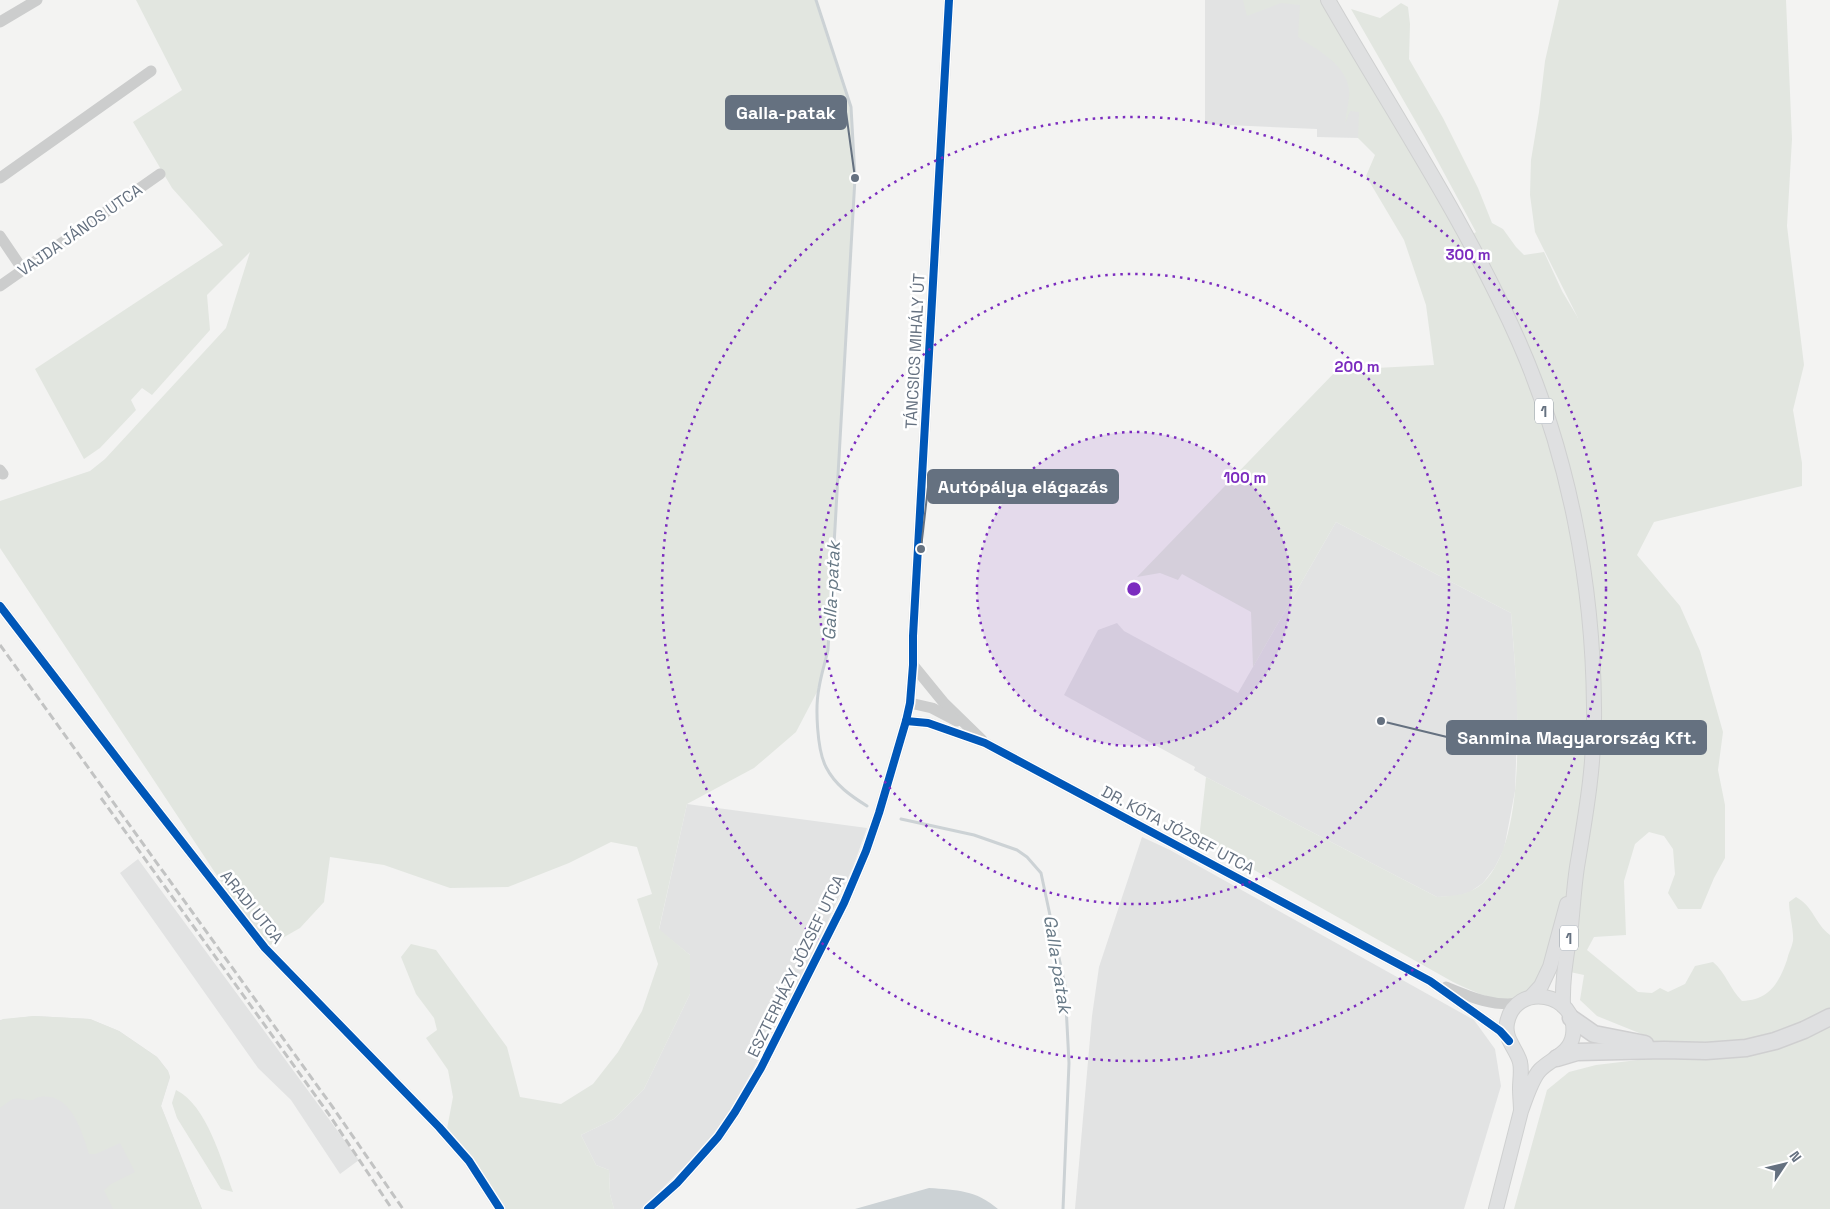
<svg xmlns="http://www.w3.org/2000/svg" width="1830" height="1209" font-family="'Space Grotesk',sans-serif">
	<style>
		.built { fill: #e2e3e3 }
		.green { fill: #e2e6e0 }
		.water { fill: #ccd2d5 }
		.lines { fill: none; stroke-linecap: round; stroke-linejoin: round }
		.stream { stroke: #ccd2d5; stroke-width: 3 }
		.major-casing { stroke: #cfd0d0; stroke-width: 16 }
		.highway-casing { stroke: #cfcfd0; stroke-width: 19 }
		.minor { stroke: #cccdcd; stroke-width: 11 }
		.major { stroke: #dfe0e1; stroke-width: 14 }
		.highway { stroke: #dfe0e1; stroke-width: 16 }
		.rail { stroke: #c2c3c3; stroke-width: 3; stroke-dasharray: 8 4; stroke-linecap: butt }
		.cycleway-casing { stroke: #fff; stroke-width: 11 }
		.cycleway { stroke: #0057b8; stroke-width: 8 }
		.ring { fill: none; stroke: #7b2cbf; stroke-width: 2.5; stroke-dasharray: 2.5 5 }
		.labels { text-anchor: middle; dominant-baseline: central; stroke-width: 5; stroke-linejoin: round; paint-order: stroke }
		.shield { fill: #fff; stroke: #939ca6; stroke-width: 1 }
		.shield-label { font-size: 15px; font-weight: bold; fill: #657180 }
		.street-label { font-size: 16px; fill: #657180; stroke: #fff }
		.water-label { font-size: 18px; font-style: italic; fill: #667885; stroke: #fff }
		.centre { fill: #7b2cbf; stroke: #fff; stroke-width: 2.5 }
		.ring-label { font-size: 15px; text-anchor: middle; font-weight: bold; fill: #7b2cbf; stroke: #fff; stroke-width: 5; stroke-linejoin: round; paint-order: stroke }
		.leader { fill: none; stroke: #657180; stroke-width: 2 }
		.callout-dot { fill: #657180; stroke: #fff; stroke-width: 2 }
		.callout { fill: #657180; stroke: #657180; stroke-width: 2 }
		.callout-label { font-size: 18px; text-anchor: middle; font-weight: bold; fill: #fff }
	</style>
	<rect width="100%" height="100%" fill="#f3f3f2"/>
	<g class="built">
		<polygon points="1205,0 1314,0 1369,128 1358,138 1317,137 1317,129 1205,124"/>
		<polygon points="1336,522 1511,613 1518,706 1515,791 1504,849 1495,867 1483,883 1470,892 1458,896 1437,897 1206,777 1194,770 1195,767 1064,695 1098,630 1117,623 1124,631 1238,693"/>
		<polygon points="687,804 867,828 853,867 809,962 779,1022 730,1111 711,1137 690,1161 641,1209 614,1209 610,1194 609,1170 596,1165 581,1135 614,1119 644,1089 690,994 690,955 659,930"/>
		<polygon points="1142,837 1170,850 1474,1020 1495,1049 1501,1086 1464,1209 1075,1209 1092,1016 1099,967"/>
		<polygon points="138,859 359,1160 340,1174 291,1100 258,1068 120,873"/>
		<polygon points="34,1016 90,1019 119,1031 157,1057 168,1071 170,1077 161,1106 202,1209 0,1209 0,1020"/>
	</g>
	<g class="green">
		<polygon points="136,0 816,0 851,107 855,178 828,650 818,690 796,732 754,768 687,804 659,929 690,955 690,994 644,1089 614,1119 581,1135 596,1165 609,1170 610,1194 614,1209 500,1209 446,1134 453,1097 448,1070 426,1038 437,1030 434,1018 416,994 401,957 411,944 436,950 507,1047 520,1097 561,1104 593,1084 618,1052 642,1011 658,964 637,899 652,894 637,847 611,842 569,863 508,887 450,888 384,865 330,857 324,902 300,928 265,948 0,548 0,501 90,471 105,459 226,328 250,252 207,295 210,330 152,395 142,388 131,400 136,410 100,448 84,459 35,369 223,245 172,188 133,122 182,90"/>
		<path d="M1243,0H1325L1468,238L1476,232L1424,136L1351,9L1380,18L1401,3L1408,7L1410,24L1409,59L1443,118L1478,188L1492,223L1503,229L1516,247L1524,255L1544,252L1562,291L1578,318L1535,232L1530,195L1531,160L1539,112L1545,61L1559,0H1786L1792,139L1787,226L1804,365L1793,410L1802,463V486L1654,522L1637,555L1680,606L1700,651L1723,732L1718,770L1725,805V858L1714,878L1701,909H1678L1668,893L1675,874L1673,849L1664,836L1649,832L1635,844L1624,881L1626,935L1594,937L1587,950L1638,992L1652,993L1660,988L1668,992L1685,984L1695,966L1713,962C1726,973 1730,989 1742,1001C1769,1000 1779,983 1787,960C1788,954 1792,947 1793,941C1794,931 1789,913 1789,902L1796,897C1814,907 1815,924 1830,935V1209H1514L1547,1090L1569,1072L1596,1065L1646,1059L1644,1035L1597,1016L1580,1000L1584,975L1551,968C1548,973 1546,981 1542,985C1513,1012 1483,996 1453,982L1199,839L1206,777L1437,897C1454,896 1470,895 1483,883C1532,836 1516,678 1511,613L1336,522L1253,667L1251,612L1182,574L1178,580L1160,573L1137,577L1337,370L1434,365L1426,305L1404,240L1366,176L1375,155L1358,138L1359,112L1350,111L1345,124C1346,113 1350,99 1349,89C1345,63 1317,50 1298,37L1300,5L1281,3L1247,16Z"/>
		<path d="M34,1016L90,1019L119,1031L157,1057L168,1071L170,1077L161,1106L202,1209H113L104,1190L111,1184L135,1172L120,1143L96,1154H89C82,1132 71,1092 40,1097C37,1097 35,1099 33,1100C27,1101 19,1097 13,1099C9,1101 4,1105 0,1108V1021L3,1019Z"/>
		<path d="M176,1090C207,1105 222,1162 233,1192L221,1189L177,1118L172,1103Z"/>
	</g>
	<path class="water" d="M929,1188C957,1190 976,1190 998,1209H855Z"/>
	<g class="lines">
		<g class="stream">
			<path d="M816,0L851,107L855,178L828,650C825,663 821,675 819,688C815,707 817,750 826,767C835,785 851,796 867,806"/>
			<polyline points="901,819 974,835 1017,850 1027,857 1041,873 1065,986 1069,1063 1063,1209"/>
		</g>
		<g class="major-casing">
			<g id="major">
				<path d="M1328,0C1393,113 1466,222 1519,342C1569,456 1593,583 1594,707C1595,763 1586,813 1577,867C1574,887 1573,906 1571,926C1567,953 1562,978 1563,1006"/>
				<polyline points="1531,997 1541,986 1550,967 1567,904"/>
				<path d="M1496,1209L1521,1111C1525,1100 1532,1078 1540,1070C1552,1058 1570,1054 1573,1035C1579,992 1515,981 1507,1023C1504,1039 1516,1048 1520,1062C1522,1070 1520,1080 1520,1088C1520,1096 1521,1104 1521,1111"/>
			</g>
		</g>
		<g class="highway-casing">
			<g id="highway">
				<polyline points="1571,1018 1594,1034 1645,1044"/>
				<polyline points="1557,1058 1577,1052 1664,1050 1706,1051 1746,1048 1775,1041 1804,1030 1830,1017"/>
			</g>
		</g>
		<g class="minor">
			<polyline points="0,22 37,0"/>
			<polyline points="0,178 151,71"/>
			<polyline points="0,236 23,270"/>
			<polyline points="0,286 160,174"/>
			<polyline points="0,470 3,474"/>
			<polyline points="0,606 132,778 265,948 439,1127 469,1161 500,1209"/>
			<polyline points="913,665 944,703 982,740"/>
			<polyline points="910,703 932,708 957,721"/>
			<polyline points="906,721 928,723 985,743 1430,981 1500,1031 1509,1041"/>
			<path d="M1446,987C1470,997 1493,1007 1520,1003"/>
			<polyline points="648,1209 677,1183 694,1164 718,1137 735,1112 761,1068 844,903 866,851 879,813 906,721 910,703 913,665 913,636 949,0"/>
		</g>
		<use href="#major" class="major"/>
		<use href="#highway" class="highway"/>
		<g class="rail">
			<polyline points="0,645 334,1109 403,1209"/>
			<polyline points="101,798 328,1113 392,1209"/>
		</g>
		<g class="cycleway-casing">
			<g id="cycleway">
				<polyline points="0,606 132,778 265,948 439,1127 469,1161 500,1209"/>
				<polyline points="906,721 928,723 985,743 1430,981 1500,1031 1509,1041"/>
				<polyline points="648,1209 677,1183 694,1164 718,1137 735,1112 761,1068 844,903 866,851 879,813 906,721 910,703 913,665 913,636 949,0"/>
			</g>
		</g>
		<use href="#cycleway" class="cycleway"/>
	</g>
	<circle cx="1134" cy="589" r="157" fill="#7b2cbf" fill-opacity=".12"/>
	<g class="ring">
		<circle cx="1134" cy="589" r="157"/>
		<circle cx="1134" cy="589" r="315"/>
		<circle cx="1134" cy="589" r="472"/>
	</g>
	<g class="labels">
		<g class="shield">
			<rect x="1535" y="398.5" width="18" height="25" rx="4"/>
			<rect x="1560" y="925.5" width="18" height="25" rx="4"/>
		</g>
		<g class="shield-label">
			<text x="1544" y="411">1</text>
			<text x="1569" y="938">1</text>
		</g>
		<g class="street-label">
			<text transform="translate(80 230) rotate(-35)">VAJDA JÁNOS UTCA</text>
			<text transform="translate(915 351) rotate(-87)">TÁNCSICS MIHÁLY ÚT</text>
			<text transform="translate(1178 830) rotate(28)">DR. KÓTA JÓZSEF UTCA</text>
			<text transform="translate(252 907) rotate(51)">ARADI UTCA</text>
			<text transform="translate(796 966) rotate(-64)">ESZTERHÁZY JÓZSEF UTCA</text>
		</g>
		<g class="water-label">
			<text transform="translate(831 591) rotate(-87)">Galla-patak</text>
			<text transform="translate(1058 964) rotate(81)">Galla-patak</text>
		</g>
	</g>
	<circle cx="1134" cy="589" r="8" class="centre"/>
	<g class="ring-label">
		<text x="1468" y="260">300 m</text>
		<text x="1357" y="372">200 m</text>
		<text x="1245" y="483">100 m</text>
	</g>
	<path class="leader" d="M855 178L846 112M921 549L928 487M1381 721L1447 737"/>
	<g class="callout-dot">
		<circle cx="855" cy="178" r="5"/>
		<circle cx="921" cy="549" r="5"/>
		<circle cx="1381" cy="721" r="5"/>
	</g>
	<g class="callout">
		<rect x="726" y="96" width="120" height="33" rx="5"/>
		<rect x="928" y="470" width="190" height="33" rx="5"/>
		<rect x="1447" y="721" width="259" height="33" rx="5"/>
	</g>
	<g class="callout-label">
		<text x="786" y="119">Galla-patak</text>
		<text x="1023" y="493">Autópálya elágazás</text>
		<text x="1577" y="744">Sanmina Magyarország Kft.</text>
	</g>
	<g transform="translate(1785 1164) rotate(55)" stroke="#ffffff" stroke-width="4" paint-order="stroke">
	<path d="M0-4L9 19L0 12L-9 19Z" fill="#657180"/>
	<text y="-8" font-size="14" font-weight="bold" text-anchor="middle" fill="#657180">N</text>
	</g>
</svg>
